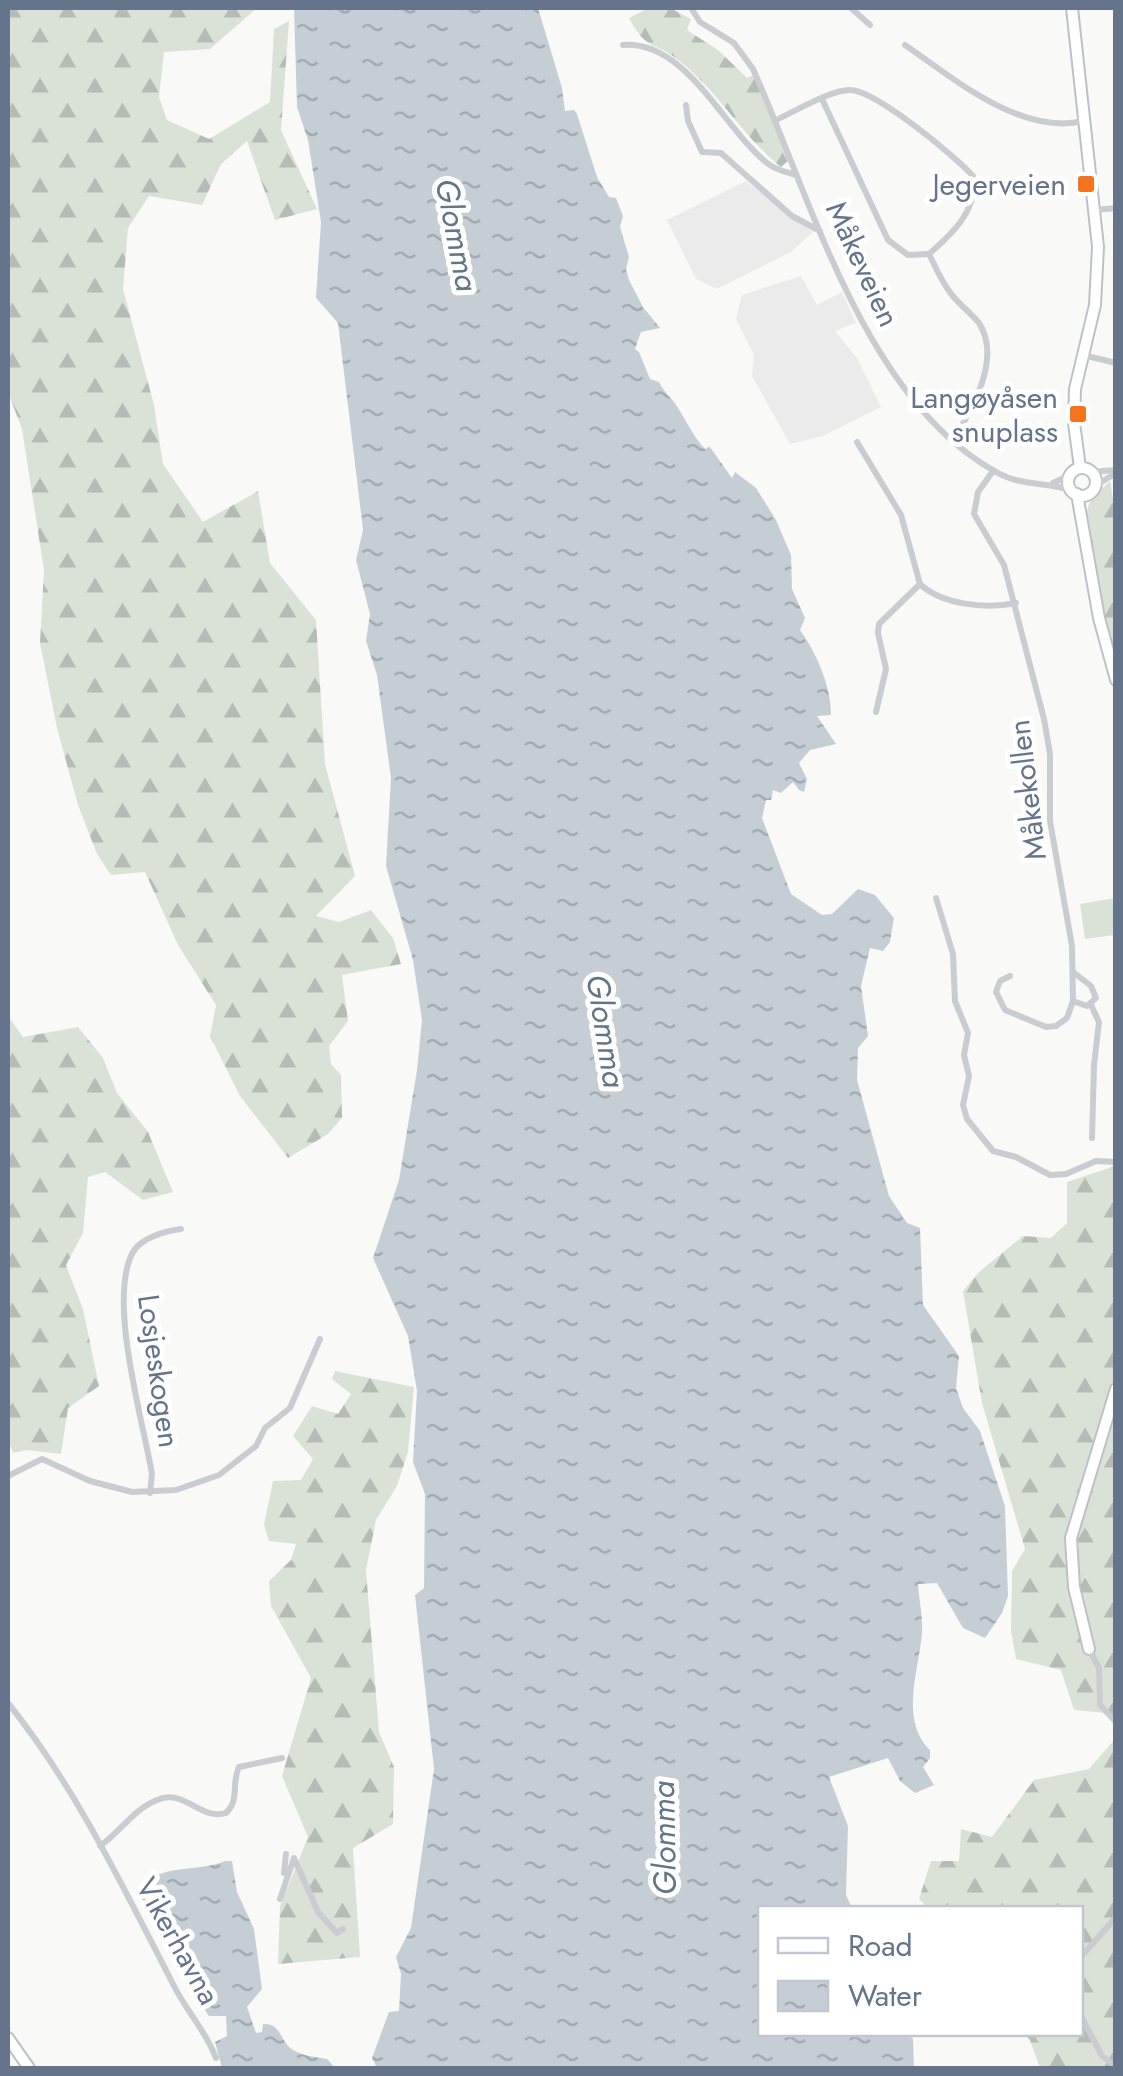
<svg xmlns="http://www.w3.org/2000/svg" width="1123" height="2076" font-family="Jost,sans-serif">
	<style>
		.built { fill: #eaebea }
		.forest { fill: url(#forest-firs) }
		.garden { fill: #dae2d8 }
		.water { fill: url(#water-ripples) }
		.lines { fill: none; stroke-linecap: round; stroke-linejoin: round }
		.secondary-casing { stroke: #bdc1c7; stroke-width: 14 }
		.minor { stroke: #c9ccd1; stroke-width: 6 }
		.secondary { stroke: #fff; stroke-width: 10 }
		.poi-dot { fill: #f5731c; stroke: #fff; stroke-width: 4 }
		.labels { text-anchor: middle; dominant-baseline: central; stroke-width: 10; stroke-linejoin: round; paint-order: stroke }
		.poi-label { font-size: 30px; fill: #65748b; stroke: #fff; text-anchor: end }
		.street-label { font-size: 30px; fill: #65748b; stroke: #fff }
		.water-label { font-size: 32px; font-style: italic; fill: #627686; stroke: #fff }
	</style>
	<defs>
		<pattern id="forest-firs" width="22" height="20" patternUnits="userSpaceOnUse" patternTransform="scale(2.5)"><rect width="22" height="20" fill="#dae2d8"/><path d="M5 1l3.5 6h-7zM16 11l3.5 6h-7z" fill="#b4bcb5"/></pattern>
		<pattern id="water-ripples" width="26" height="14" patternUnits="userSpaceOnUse" patternTransform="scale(2.5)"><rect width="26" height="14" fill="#c6ced5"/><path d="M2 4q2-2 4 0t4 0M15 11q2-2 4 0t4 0" fill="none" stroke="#a4acb3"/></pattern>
	</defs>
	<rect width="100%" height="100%" fill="#f9faf7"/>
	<g class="built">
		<polygon points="746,181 813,232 791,252 717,289 696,279 667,220"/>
		<polygon points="801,276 817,305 842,292 856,323 835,331 857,358 881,407 823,436 790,444 752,376 754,355 736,319 742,295"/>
	</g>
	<g class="forest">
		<polygon points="8,8 257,8 210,49 164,52 159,97 167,120 209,139 270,102 274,29 289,21 281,130 317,209 275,220 247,141 221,164 202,205 149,196 128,228 123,289 154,405 163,464 203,522 258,491 270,563 316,620 325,764 355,876 316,916 339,922 371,910 393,938 401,964 342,975 348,1021 329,1046 331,1064 341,1075 342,1118 328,1134 288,1158 240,1096 210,1036 216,1005 178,945 145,872 111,875 97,854 78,805 57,728 40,643 44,570 22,429 8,392"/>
		<path d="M649,8H670L691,19L687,30L718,50L747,78L754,75L789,160L781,167C743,137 719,93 682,63C657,41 647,53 629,18Z"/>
		<path d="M1110,481L1116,516L1115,669C1104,637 1078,535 1089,504C1092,496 1103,488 1110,481Z"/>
		<polygon points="8,1016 23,1037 78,1027 103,1058 117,1093 148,1132 173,1192 143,1200 105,1172 88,1177 83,1233 66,1265 83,1309 99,1386 68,1408 61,1454 27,1450 13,1453 8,1440"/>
		<polygon points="1115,1166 1115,1722 1107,1713 1074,1710 1061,1670 1016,1659 1011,1631 1012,1571 1025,1549 982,1403 963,1291 979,1272 1023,1236 1051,1238 1067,1223 1067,1182"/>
		<polygon points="335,1371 414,1387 408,1452 397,1486 376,1520 366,1570 379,1732 394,1767 393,1824 353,1848 360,1957 278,1964 280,1906 308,1837 282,1776 311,1678 271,1606 269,1581 291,1560 296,1544 269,1541 264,1525 273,1481 301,1480 313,1459 293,1436 312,1406 338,1414 351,1394 332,1379"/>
		<polygon points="1115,1739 1115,2068 1040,2068 1030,2040 1024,2034 1080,2034 1080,1908 928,1908 919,1899 931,1861 959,1861 961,1829 992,1837 1034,1780 1089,1769"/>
	</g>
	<polygon class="garden" points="1115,898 1115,935 1085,939 1080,904"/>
	<g class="water">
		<path d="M294,8H538L562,88L565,111L574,110L577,114L597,177L609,197L616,198L623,216L620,227L629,257L626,269L629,280L643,307L660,328L641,332L635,349L639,352L650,379L659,382C665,394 673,399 678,408C687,422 694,438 706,450L709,446L712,450L732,478L735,472L756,488L776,520L791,555L792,589L805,618L800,630C817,654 831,686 831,715L817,716L836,744L810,750L799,763L807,779L804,792L799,790L793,782L781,793L773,790L771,800H766L762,818L791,894L822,915L832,914L858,889L875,895L894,918L890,942L883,951L870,948L861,986L868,1036L858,1048L857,1080L889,1196L907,1223L920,1228L923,1305L959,1356L956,1388L963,1408L980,1431L1005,1506L1008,1596L1002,1613L985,1638L963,1628L937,1583L918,1584C919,1600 923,1617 922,1633C919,1670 899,1720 930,1750V1758L923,1767L934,1785L915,1793L900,1781L888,1758L829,1777L848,1826L846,1895L852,1908H760V2034H908L913,2039L914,2068H377L372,2058L389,2012L399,2011L401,1974L396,1957L411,1928L434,1769L415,1595L424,1588L425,1494L413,1462L417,1391L408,1336L373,1258L399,1180L417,1070L422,1020L413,960L386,866L391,778L377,675L366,641L370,614L356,560L363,530L338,323L316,298L321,222L308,140L297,107Z"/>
		<path d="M225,1861H232L237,1892L254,1929L262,1989L247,2007L256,2033L262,2032L263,2024C282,2023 279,2041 293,2050C303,2056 315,2057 327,2059L335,2068H222L215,2042L227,2036L226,2016H209L205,2010L172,1944L164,1942L139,1892C153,1862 199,1873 225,1861Z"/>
	</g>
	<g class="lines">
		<g class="secondary-casing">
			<g id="secondary">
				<polyline points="1072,8 1098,247 1095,305 1075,389 1074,423 1080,468"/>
				<circle cx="1082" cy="482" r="14"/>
				<polyline points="1077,494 1099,618 1116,680"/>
				<polyline points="1089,1649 1074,1587 1071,1538 1116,1389"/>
				<polyline points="8,2038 29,2068"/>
			</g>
		</g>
		<g class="minor">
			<path d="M691,8L700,22L734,43L753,69C811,198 865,402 998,473C1021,486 1047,482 1071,490"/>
			<polyline points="851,8 870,25"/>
			<path d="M623,45C686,40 724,129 767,163C775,170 786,172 796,175"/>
			<path d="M905,45C953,78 1021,136 1083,121"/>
			<polyline points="822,99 888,240 908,255 929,254"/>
			<polyline points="686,105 688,121 702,152 721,153 792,216 820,231"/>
			<path d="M776,120C794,112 830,90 850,90C875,90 954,155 973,176C979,209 952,234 929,254"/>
			<polyline points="1095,210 1116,208"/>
			<path d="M929,254C936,268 942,283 952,295C960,305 971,313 979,323C1002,358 972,410 953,440"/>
			<polyline points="1083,355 1116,363"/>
			<polyline points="857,442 901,515 920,584"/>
			<polyline points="993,471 978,492 974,514 1004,565 1044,719 1050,754 1050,821 1072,946 1073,1001 1067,1018 1056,1026 1046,1027 1005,1010 996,992 1000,981 1010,976"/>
			<polyline points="1092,472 1116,470"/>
			<polyline points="1053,483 1070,475"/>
			<polyline points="1095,486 1116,473"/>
			<path d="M920,584C942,605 986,609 1016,603"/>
			<polyline points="876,712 886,669 878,633 879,624 920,584"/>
			<polyline points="936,898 953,954 955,1001 968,1033 964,1055 969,1076 963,1105 967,1119 993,1151 1016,1157 1050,1175 1066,1174 1096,1161 1116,1162"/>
			<polyline points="1073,1001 1087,1006 1096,998 1091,986 1073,972"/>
			<polyline points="1091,1005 1099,1022 1094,1065 1092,1138"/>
			<polyline points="8,1476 42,1459 90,1481 132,1492 176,1490 219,1475 256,1446 265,1428 290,1408 320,1339"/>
			<path d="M150,1493L152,1474C143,1421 107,1299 133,1252C141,1238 165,1231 181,1229"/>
			<polyline points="1089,1649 1099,1668 1100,1705 1116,1722"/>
			<path d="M8,1703C77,1789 124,1889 174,1986C187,2012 206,2031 216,2058"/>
			<path d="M100,1846C120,1832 134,1809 157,1800C185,1788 200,1821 226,1813C240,1800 231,1783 239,1767L282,1758"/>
			<polyline points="284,1873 286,1854"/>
			<polyline points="280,1899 294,1858 318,1912 337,1933 343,1929"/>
			<polyline points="1080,1958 1116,1917"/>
			<polyline points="1080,2014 1102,2056 1116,2067"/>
		</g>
		<use href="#secondary" class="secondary"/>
	</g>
	<g class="poi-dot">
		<rect x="1076" y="174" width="20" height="20" rx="5"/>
		<rect x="1068" y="404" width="20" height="20" rx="5"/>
	</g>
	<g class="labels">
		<g class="poi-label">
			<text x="1066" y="184">Jegerveien</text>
			<text x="1058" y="397">Langøyåsen<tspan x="1058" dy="34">snuplass</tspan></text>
		</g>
		<g class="street-label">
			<text transform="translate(863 264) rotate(65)">Måkeveien</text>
			<text transform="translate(1027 790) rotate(-97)">Måkekollen</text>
			<text transform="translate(159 1371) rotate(82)">Losjeskogen</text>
			<text transform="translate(178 1941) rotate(61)">Vikerhavna</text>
		</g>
		<g class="water-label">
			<text transform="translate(457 235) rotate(79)">Glomma</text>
			<text transform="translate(606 1031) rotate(81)">Glomma</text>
			<text transform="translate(664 1838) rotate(-91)">Glomma</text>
		</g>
	</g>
	<rect width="1123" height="2076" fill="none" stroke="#65748b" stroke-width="20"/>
	<rect x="758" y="1906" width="325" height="130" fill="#ffffff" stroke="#c1c7d1" stroke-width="2.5"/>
	<rect x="778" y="1938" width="50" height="15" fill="#ffffff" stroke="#c1c7d1" stroke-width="2.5"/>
	<text x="848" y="1956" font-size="30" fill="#65748b">Road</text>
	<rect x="778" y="1981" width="50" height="30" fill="url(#water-ripples)" stroke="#c1c7d1" stroke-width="2.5"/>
	<text x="848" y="2006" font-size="30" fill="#65748b">Water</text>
</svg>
